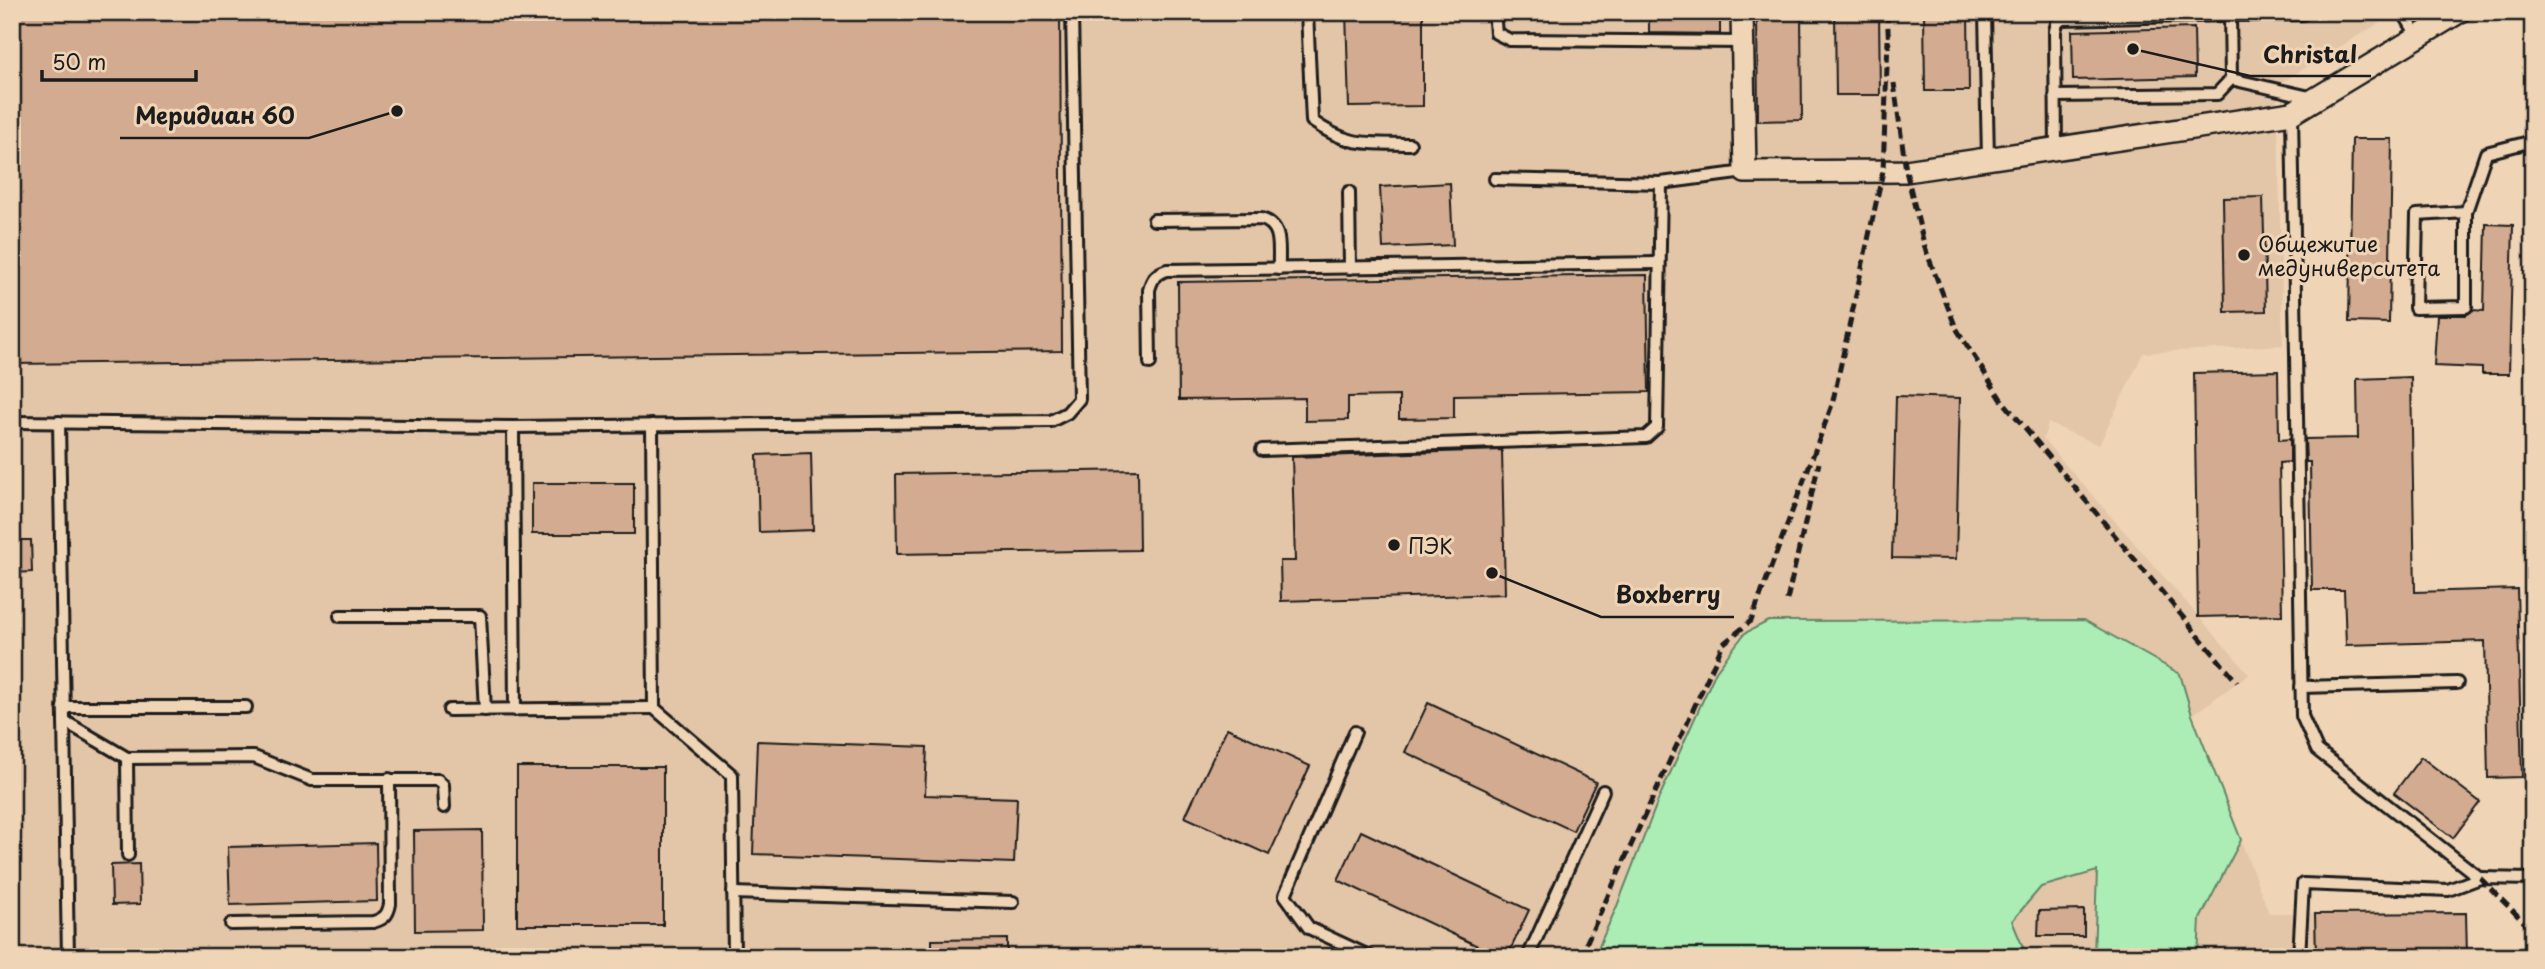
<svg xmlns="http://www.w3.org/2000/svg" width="2545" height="969" font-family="'Playpen Sans',sans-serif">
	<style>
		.built { fill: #e3c5a8 }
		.green { fill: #acedb5; stroke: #648468; stroke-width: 2 }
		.building { fill: #d3ab90; stroke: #1c1c1c; stroke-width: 2 }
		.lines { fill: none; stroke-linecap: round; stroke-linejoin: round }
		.service-casing { stroke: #1c1c1c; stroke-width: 16 }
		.minor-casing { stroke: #1c1c1c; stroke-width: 26 }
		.service { stroke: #efd4b6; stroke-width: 10 }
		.minor { stroke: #efd4b6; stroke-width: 21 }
		.rail { stroke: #1c1c1c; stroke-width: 5; stroke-dasharray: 10 5; stroke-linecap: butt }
		.poi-dot { fill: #1c1c1c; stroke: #efd4b6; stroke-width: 2.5 }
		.labels { text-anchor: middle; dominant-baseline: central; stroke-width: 6; stroke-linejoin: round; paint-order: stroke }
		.poi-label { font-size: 21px; fill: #1c1c1c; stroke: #efd4b6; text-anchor: start }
		.leader { fill: none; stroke: #1c1c1c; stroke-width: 2.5 }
		.callout-dot { fill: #1c1c1c; stroke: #efd4b6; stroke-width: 2.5 }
		.callout-label { font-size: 23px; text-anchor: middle; font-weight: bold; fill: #1c1c1c; stroke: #efd4b6; stroke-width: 6; stroke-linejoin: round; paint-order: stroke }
	</style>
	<rect width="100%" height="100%" fill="#efd4b6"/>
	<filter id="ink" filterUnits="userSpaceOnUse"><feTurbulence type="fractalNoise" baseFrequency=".0143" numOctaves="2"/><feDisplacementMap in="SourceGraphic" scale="14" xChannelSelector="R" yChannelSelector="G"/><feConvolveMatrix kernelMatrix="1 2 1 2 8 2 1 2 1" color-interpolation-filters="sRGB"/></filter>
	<g filter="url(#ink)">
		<polygon class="built" points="12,12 2397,12 2277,85 2283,345 2143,353 2099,445 2048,423 2043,439 2249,674 2192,715 2269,913 2466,913 2467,957 12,957"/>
		<polygon class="green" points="2084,620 2180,674 2192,715 2241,840 2200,919 2198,957 2094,957 2097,871 2041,887 2012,921 2027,957 1594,957 1617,906 1659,798 1716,671 1745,633 1769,621"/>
		<g class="building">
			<polygon points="12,12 1060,12 1062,351 12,364"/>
			<polygon points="1346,12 1423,12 1423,106 1349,107"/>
			<polygon points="1649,12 1720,12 1720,34 1649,33"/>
			<polygon points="1757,12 1801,12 1802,120 1758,121"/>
			<polygon points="1835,12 1879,12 1880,95 1836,95"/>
			<polygon points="1924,12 1968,12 1969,91 1925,91"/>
			<polygon points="2194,28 2195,77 2073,80 2072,31"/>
			<polygon points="2352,139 2392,139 2389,323 2349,322"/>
			<polygon points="1450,183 1453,245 1383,248 1380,187"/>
			<polygon points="2263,197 2266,311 2225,312 2223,198"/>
			<polygon points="2486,224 2513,225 2509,374 2482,374 2482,368 2434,366 2437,315 2466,315 2473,310 2484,311"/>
			<polygon points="1647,275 1649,392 1454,395 1454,418 1399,419 1399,396 1348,397 1348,420 1305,421 1305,398 1179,400 1178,282"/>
			<polygon points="2278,371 2279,440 2290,439 2290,462 2279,463 2282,615 2198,617 2194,373"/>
			<polygon points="2411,377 2415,592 2517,589 2522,777 2488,778 2485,641 2346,645 2344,590 2312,590 2310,462 2306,462 2305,439 2358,438 2357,379"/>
			<polygon points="1896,396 1960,398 1956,559 1892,558"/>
			<polygon points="1502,450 1505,594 1281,601 1280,561 1295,561 1292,457"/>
			<polygon points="811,453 813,530 759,532 757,455"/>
			<polygon points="1138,470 1139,550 897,554 896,474"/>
			<rect x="532" y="483" width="102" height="51"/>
			<polygon points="12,540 31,540 32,572 12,573"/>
			<polygon points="1428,703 1596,782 1573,831 1405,752"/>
			<polygon points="1227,728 1310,766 1269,855 1185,817"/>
			<polygon points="757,741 927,747 925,795 1017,798 1014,863 753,854"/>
			<polygon points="2421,757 2480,802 2453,838 2394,793"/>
			<rect x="517" y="767" width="146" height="158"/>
			<polygon points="482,830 483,930 415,931 414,831"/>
			<polygon points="1361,831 1529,910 1507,957 1501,957 1338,880"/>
			<polygon points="376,843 377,901 230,905 228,847"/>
			<polygon points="139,864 140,904 112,905 111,865"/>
			<polygon points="2084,910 2084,936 2038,936 2039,911"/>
			<polygon points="2466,913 2467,957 2316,957 2315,914"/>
			<polygon points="1007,939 1007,957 932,957 932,940"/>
		</g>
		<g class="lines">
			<g class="service-casing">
				<g id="service">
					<path d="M1307,12L1312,121C1349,147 1366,143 1410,144"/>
					<polyline points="1494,12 1496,33 1510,40 1742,42"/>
					<polyline points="1985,12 1988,159"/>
					<polyline points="2403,12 2418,37"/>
					<polyline points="2230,15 2303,14"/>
					<polyline points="2231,79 2314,98"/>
					<polyline points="2055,96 2217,94 2231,79 2230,15 2062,19 2057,23 2055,31 2056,149"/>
					<polyline points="2292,113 2302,716 2317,750 2480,878"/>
					<polyline points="1495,179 1661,183 1745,172"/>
					<polyline points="1349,192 1350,268"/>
					<polyline points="2466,212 2417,215 2415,308 2466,307 2466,212 2486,153 2533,141"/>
					<path d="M1154,220L1261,219C1284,225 1278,249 1279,269"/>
					<path d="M1150,363L1149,290C1152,279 1155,274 1167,270L1658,263"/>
					<polyline points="12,422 513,427 1051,421 1067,413 1079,399 1072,12"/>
					<polyline points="59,422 68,957"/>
					<polyline points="652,425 654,708 732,775 734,957"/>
					<polyline points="513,427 515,710"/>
					<polyline points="1262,450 1646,437 1657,427 1661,183"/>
					<polyline points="340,616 480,616 485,710"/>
					<polyline points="2301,687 2457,683"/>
					<polyline points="63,707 246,707"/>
					<polyline points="449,710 654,708"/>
					<polyline points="64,721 127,758 254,757 312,780 438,780 443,785 444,807"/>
					<polyline points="1355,732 1285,895 1309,928 1371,957"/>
					<polyline points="127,758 128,855"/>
					<polyline points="733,893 1013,902"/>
					<path d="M231,924L373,922C384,919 388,915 390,904L389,779"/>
					<polyline points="1528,957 1603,791"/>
					<polyline points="2299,957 2303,884 2448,890 2480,878 2533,879"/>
				</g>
			</g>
			<g class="minor-casing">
				<polyline id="minor" points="1742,12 1745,172 1906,171 2292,113 2459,12"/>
			</g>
			<use href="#service" class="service"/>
			<use href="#minor" class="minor"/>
			<g class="rail">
				<polyline points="1887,12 1889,48"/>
				<polyline points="1894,83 1906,171 1925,248 1956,328 2001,399 2237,682"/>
				<polyline points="1787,600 1819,463"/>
				<polyline points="2480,878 2533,931"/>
				<polyline points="1580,957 1723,644 1751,621 1832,405 1883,171 1888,40"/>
			</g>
		</g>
	</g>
	<g class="poi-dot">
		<circle cx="2244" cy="255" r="7"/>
		<circle cx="1394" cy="545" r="7"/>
	</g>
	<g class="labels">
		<g class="poi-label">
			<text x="2258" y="243">Общежитие<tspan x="2258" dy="24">медуниверситета</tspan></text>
			<text x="1408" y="545">ПЭК</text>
		</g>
	</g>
	<path class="leader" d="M2133 49L2250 76H2371M397 111L309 138H120M1492 573L1601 617H1734"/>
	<g class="callout-dot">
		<circle cx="2133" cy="49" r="7"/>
		<circle cx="397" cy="111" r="7"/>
		<circle cx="1492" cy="573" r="7"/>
	</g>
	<g class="callout-label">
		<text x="2310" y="63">Christal</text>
		<text x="215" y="124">Меридиан 60</text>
		<text x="1668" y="603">Boxberry</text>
	</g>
	<rect width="2545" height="969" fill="none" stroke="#efd4b6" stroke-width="42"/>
	<rect x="21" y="21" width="2503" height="927" fill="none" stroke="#1c1c1c" stroke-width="2.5" filter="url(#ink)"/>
	<path d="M42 70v10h154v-10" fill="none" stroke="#1c1c1c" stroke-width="3.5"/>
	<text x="52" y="70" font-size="21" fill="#1c1c1c" stroke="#efd4b6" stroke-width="5" paint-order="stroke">50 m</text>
</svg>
